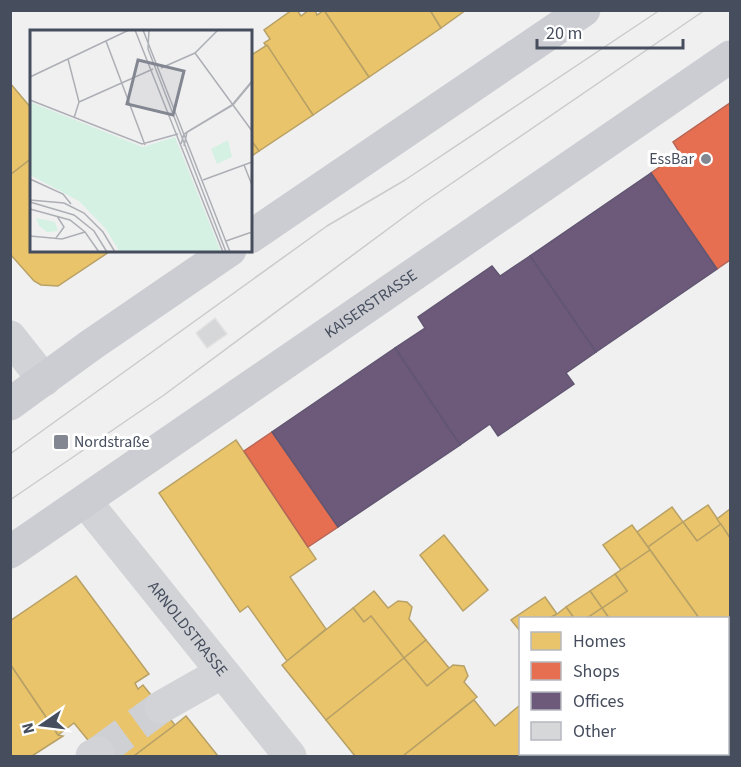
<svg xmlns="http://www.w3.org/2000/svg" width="741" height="767" font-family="'Source Sans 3',sans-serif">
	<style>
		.homes { fill: #e9c46a; stroke: #b8a166; stroke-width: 1.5 }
		.shops { fill: #e76f51; stroke: #b76555; stroke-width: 1.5 }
		.offices { fill: #6d597a; stroke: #615672; stroke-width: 1.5 }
		.building { fill: #d6d7d9; stroke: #e2e2e3; stroke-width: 1.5 }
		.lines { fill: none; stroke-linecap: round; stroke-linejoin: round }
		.minor-tunnel { stroke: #cfd0d3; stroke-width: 33; stroke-dasharray: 33 16; stroke-linecap: butt }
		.minor { stroke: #d1d3d6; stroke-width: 33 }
		.major { stroke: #cbcdd2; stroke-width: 33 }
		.tram { stroke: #c9cbcd; stroke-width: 1.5 }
		.poi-dot { fill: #828791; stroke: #fff; stroke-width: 2 }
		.labels { text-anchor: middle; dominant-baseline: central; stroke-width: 6; stroke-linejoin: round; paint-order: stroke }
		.poi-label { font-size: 16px; fill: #464e5e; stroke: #fff; text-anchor: end }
		.street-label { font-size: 16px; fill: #464e5e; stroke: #fff }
		.inset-road { fill: none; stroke: #adafb6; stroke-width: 1.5 }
		.view { fill: #828791; fill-opacity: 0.15; stroke: #828791; stroke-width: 3 }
		.inset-edge { fill: none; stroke: #464e5e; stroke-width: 3 }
	</style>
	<rect width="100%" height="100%" fill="#f1f0f0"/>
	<g class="homes">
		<polygon points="292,10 297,10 301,16 309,10 315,10 317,15 324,10 369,77 313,115 264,43 270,39 264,30"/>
		<polygon points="324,10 430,10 441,28 369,77"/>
		<polygon points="430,10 466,10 441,28"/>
		<polygon points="267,45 313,115 259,151 250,139 250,56"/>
		<polygon points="10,83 32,109 32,158 10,175"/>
		<polygon points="250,139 259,151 250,157"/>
		<polygon points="32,158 32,250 112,250 58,286 41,285 34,281 10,254 10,175"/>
		<polygon points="236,440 316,559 290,577 326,629 287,661 248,606 240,612 159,493"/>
		<polygon points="708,505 721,524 697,541 683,522"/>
		<polygon points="672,507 683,522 648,547 637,532"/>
		<polygon points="730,509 730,538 717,519"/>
		<polygon points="683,522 697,541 721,524 730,538 730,647 728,650 728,618 699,618 648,547"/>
		<polygon points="632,525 650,550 621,570 603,545"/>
		<polygon points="444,535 488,590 463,611 420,555"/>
		<polygon points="650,550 699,618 609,618 602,608 627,591 615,574"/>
		<polygon points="615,574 627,591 602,608 590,591"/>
		<polygon points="76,576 149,674 135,683 138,689 143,685 175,725 134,756 101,756 74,723 58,735 10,664 10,621"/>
		<polygon points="374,591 388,608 398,601 407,602 412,607 409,619 426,640 404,658 371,616 364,622 353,608"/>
		<polygon points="590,591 602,608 587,618 574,618 566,607"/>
		<polygon points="545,597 557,614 550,618 520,618 520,631 511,620"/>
		<polygon points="566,607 574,618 550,618 557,614"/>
		<polygon points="353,608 364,622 371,616 404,658 326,720 282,665"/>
		<polygon points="602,608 609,618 587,618"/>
		<polygon points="426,640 449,668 427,686 404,658"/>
		<polygon points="404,658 427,686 453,665 464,666 468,676 464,682 477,697 403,756 355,756 326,720"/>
		<polygon points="10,664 58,735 63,736 32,756 10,756"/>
		<polygon points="474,700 495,726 520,705 520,754 581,754 577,756 403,756"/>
		<polygon points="186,716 218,756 134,756 175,725"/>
	</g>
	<g class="shops">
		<polygon points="730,103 730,260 717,269 651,173 680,153 673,142"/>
		<polygon points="272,432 338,527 308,547 244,451"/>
	</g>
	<g class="offices">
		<polygon points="651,173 717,269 596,352 530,256"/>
		<polygon points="530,256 596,352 566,373 574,384 498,436 490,424 460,445 395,348 425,328 418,317 492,266 500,276"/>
		<polygon points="395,348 460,445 338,527 272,432"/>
	</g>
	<polygon class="building" points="215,318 227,334 207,348 196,333"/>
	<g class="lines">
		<polyline class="minor-tunnel" points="98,753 161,707"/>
		<g class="minor">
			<polyline points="10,337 44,380"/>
			<path id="s1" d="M85,501L290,756"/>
			<polyline points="161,707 221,673"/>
			<polyline points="728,721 730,719"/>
			<polyline points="92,756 98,753"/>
			<polyline points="675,756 679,754"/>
		</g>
		<g class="major">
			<polyline points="250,237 584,10"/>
			<polyline points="10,404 91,345 230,250"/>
			<path id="s2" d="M10,552L730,57"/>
		</g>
		<g class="tram">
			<polyline points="10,454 327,226 405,180 660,10"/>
			<polyline points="10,500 164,395 423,203 705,10"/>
		</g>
	</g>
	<g class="poi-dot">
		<circle cx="706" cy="159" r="6"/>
		<rect x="53" y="434" width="16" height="16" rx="3"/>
	</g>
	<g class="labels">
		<g class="poi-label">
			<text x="694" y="159">EssBar</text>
			<text x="74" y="442" text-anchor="start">Nordstraße</text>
		</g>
		<g class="street-label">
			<text stroke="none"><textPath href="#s2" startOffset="438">KAISERSTRASSE</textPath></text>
			<text stroke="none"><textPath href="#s1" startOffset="164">ARNOLDSTRASSE</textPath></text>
		</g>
	</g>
	<g transform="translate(30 30)">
		<rect width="222" height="222" fill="#f1f0f0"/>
		<path d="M0,72L113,117L145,107L191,222H90L75,198L49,171L0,145ZM198,110L202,127L187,134L181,119ZM6,188L25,192L28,201L17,202L9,196Z" fill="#d4f1e4"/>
		<path class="inset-road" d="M105,0L193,222M113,0L200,222M119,0L118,19L196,222M76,11L115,115M165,23L222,101M38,29L49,72L44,88M131,38L165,23L188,0M0,47L99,0M0,70L112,114L148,104M49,72L123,39M151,114L154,104L203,75L222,52M154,116L157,102L202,75L222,51M214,135L222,155M0,149L33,164L41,174M173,150L222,132M0,170L34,173L54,183L73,202L85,222M0,172L44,185L64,201L77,222M0,179L40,190L55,202L69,222M0,206L32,209L55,202M26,208L34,197L27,186M196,211L222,202"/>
		<path class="view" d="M108,30L154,41L143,85L97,74Z"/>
		<rect width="222" height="222" class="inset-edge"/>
	</g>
	<rect width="741" height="767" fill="none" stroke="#464e5e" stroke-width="24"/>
	<rect x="519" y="617" width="210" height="138" fill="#ffffff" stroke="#b5b8bf" stroke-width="1.5"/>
	<rect x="531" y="632" width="30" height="18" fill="#e9c46a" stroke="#b5b8bf" stroke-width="1.5"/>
	<text x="573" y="647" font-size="18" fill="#464e5e">Homes</text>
	<rect x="531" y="662" width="30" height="18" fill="#e76f51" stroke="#b5b8bf" stroke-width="1.5"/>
	<text x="573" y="677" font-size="18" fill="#464e5e">Shops</text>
	<rect x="531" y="692" width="30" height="18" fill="#6d597a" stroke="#b5b8bf" stroke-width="1.5"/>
	<text x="573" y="707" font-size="18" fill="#464e5e">Offices</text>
	<rect x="531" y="722" width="30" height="18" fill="#d6d7d9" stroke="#b5b8bf" stroke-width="1.5"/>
	<text x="573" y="737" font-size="18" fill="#464e5e">Other</text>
	<g transform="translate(42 725) rotate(256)" stroke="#ffffff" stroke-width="4.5" paint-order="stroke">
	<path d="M0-4.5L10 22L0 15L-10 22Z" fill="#464e5e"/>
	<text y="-9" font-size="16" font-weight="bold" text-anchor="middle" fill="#464e5e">N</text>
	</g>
	<path d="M537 39v9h146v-9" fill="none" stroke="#464e5e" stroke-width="3"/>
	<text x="546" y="39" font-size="18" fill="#464e5e" stroke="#ffffff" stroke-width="4.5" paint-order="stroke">20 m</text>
</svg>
